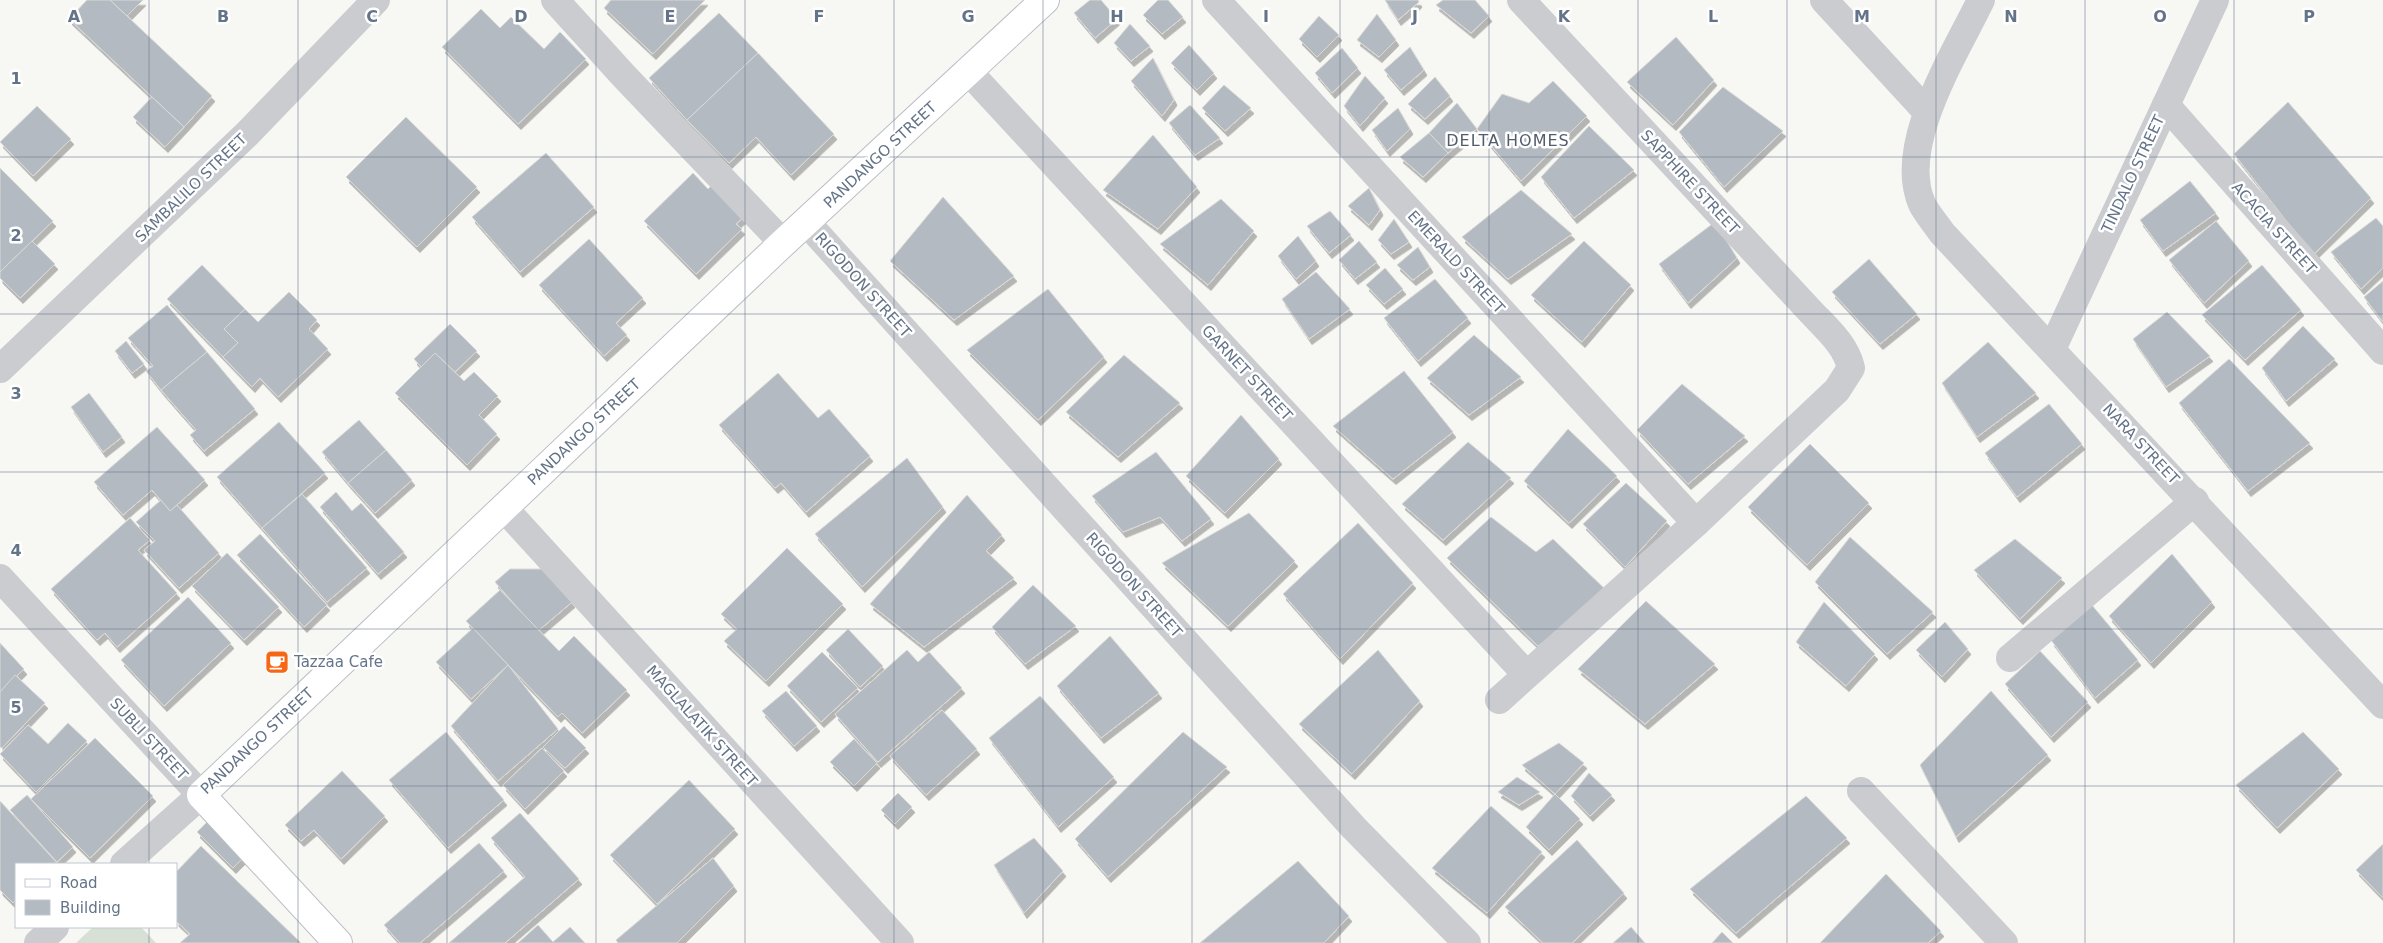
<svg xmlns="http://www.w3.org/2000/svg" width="2383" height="943" font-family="'DejaVu Sans',sans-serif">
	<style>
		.green { fill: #d7e0d4 }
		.building { fill: #b4bac1; stroke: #d9d9d6; filter: url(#shadow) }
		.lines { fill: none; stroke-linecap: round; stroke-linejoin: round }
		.secondary-casing { stroke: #bbbfc5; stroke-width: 30 }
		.street { stroke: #caccd0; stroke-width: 28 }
		.secondary { stroke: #fff; stroke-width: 28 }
		.grid { fill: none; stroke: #637388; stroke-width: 1; stroke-opacity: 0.55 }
		.labels { text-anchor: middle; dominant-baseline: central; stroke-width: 5; stroke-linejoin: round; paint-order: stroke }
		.street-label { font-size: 15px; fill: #637388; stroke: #fff }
		.poi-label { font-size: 15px; fill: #637388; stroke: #fff; text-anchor: start }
		.neighbourhood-label { font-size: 16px; letter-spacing: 1px; fill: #525d6c; stroke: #fff }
		.grid-label { font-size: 16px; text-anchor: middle; font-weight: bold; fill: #637388; stroke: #fff; stroke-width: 5; stroke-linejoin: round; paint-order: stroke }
	</style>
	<defs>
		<filter id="shadow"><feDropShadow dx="3" dy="5.5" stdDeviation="0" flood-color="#0004"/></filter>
	</defs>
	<rect width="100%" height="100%" fill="#f7f7f4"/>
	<polygon class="green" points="93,927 141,927 156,943 76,943"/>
	<g class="building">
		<polygon points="87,0 110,0 212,96 184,127 69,19"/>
		<polygon points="110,0 143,0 127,16"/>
		<polygon points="611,0 705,0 653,54 604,8"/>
		<polygon points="1090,0 1101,0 1117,19 1095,38 1074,13"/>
		<polygon points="1158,0 1168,0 1183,17 1162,34 1143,15"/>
		<polygon points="1385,0 1418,0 1419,2 1398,20"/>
		<polygon points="1443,0 1475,0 1489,16 1471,33 1436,5"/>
		<polygon points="481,9 500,28 511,17 544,49 560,32 586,59 518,124 442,47"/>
		<polygon points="719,13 758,53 687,120 649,78"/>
		<polygon points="1377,14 1396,40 1379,57 1357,40"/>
		<polygon points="1319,16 1339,35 1317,57 1299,39"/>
		<polygon points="1130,24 1150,46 1131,61 1114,43"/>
		<polygon points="1676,37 1714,80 1673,125 1627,82"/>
		<polygon points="1189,45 1214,73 1197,90 1171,63"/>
		<polygon points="1410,47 1424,70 1401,90 1384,70"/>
		<polygon points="1342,48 1358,68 1332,93 1315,73"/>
		<polygon points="758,53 834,134 791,175 756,137 729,163 687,120"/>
		<polygon points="1153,58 1174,100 1162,116 1131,81"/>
		<polygon points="1365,76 1385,98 1360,126 1344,106"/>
		<polygon points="1435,77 1450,96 1425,119 1408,104"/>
		<polygon points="1553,81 1587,116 1521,181 1477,129 1502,94 1529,103"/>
		<polygon points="1224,85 1251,108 1225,131 1202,108"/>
		<polygon points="1723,87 1783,131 1724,187 1679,132"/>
		<polygon points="152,97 184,127 165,147 133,117"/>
		<polygon points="2288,102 2371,198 2313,255 2234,154"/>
		<polygon points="1457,103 1477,129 1448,153 1429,133"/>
		<polygon points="1190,105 1220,138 1195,155 1169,123"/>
		<polygon points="37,106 71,139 33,176 0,142"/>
		<polygon points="1398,108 1410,129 1387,151 1372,130"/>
		<polygon points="406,117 477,187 417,247 346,177"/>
		<polygon points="1589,126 1634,170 1574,218 1541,177"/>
		<polygon points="1429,133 1448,153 1423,177 1400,157"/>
		<polygon points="1153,135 1197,187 1158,229 1103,190"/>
		<polygon points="546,153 594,207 520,272 472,217"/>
		<polygon points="0,168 53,221 0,272"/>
		<polygon points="693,173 708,189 715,182 747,214 736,224 742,229 696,274 644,221"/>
		<polygon points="2190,181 2216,213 2163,251 2140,220"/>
		<polygon points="1369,188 1380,210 1369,225 1348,206"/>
		<polygon points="1521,190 1572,234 1508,279 1462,237"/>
		<polygon points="943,197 1014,276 954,320 890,261"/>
		<polygon points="1221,199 1254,231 1208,285 1160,244"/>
		<polygon points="1330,211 1351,235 1329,253 1307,226"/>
		<polygon points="2376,218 2383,226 2383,268 2361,289 2331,252"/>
		<polygon points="1394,219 1409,242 1391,254 1378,240"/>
		<polygon points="2216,221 2249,261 2204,303 2169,260"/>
		<polygon points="1715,222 1737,258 1688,303 1659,264"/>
		<polygon points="1298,236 1316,261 1296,279 1278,256"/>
		<polygon points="589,239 643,298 616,323 627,335 604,356 539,285"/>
		<polygon points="32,241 55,264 20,298 0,278 0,272"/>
		<polygon points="1359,241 1377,262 1355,279 1339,260"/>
		<polygon points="1584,241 1631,285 1582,342 1531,295"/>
		<polygon points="1418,247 1430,267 1413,280 1397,265"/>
		<polygon points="1869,259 1917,314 1880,344 1832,292"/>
		<polygon points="202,265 245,309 224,329 238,343 223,357 167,299"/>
		<polygon points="2262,265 2301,310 2245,360 2202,315"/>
		<polygon points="1385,268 1403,289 1384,304 1366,285"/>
		<polygon points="1316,272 1350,309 1309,339 1282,299"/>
		<polygon points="1435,279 1468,318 1418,361 1384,318"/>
		<polygon points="2383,281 2383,322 2364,297"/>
		<polygon points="1048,289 1104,357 1038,420 967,350"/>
		<polygon points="289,292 317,320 309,329 328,349 278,397 260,378 252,387 223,357 238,343 224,329 245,309 258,322"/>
		<polygon points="167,305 207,352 161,390 146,371 153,366 128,338"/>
		<polygon points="2167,312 2210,356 2166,387 2133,339"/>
		<polygon points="450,324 477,351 455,372 435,353 421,367 414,359"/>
		<polygon points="2303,326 2335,359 2286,401 2262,368"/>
		<polygon points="1474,335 1521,377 1469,415 1427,378"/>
		<polygon points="126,341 144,364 132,373 115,351"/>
		<polygon points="1988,342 2036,393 1977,437 1942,383"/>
		<polygon points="207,352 255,409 204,451 190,435 196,430 161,390"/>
		<polygon points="435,353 464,381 474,372 498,396 479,415 497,434 467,465 395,393"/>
		<polygon points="1124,355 1180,403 1118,457 1066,412"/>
		<polygon points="2229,359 2310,443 2248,491 2179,403"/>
		<polygon points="1404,371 1453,432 1393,479 1333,426"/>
		<polygon points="778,373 818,418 829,409 870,456 806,512 781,483 775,488 719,425"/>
		<polygon points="1682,384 1745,436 1688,484 1637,430"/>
		<polygon points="89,393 122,437 103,452 71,407"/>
		<polygon points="2049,404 2082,444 2017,497 1985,453"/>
		<polygon points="1241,415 1279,459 1225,513 1186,476"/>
		<polygon points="359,420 386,450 348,483 322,452"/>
		<polygon points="279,422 325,473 262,528 217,477"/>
		<polygon points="157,427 205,480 170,511 152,490 123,515 94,482"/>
		<polygon points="1568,429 1617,476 1569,523 1524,481"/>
		<polygon points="1468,442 1511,478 1443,540 1402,504"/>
		<polygon points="1810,444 1869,503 1807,565 1748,507"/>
		<polygon points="386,450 412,480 375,513 348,483"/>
		<polygon points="1156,452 1211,519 1182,541 1160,517 1123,532 1092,496"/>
		<polygon points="907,458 943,507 862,587 815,534"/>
		<polygon points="1626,483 1667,521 1625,567 1583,524"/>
		<polygon points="336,492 352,511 361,503 404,552 378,574 320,507"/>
		<polygon points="302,494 367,568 327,602 262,528"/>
		<polygon points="967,495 1002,535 986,551 1014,578 924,647 870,604"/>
		<polygon points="161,500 170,511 177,505 219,553 179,588 144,550 155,541 136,522"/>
		<polygon points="1249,513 1295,561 1228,626 1162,563"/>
		<polygon points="1491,517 1536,552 1553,539 1607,591 1538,646 1447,558"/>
		<polygon points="130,518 150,540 138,550 177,593 117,647 105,633 97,640 51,589"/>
		<polygon points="1358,523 1413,583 1340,659 1283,594"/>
		<polygon points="260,534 327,605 304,627 237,555"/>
		<polygon points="1850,537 1933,612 1887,654 1815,582"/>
		<polygon points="2015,539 2062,578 2020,619 1974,570"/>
		<polygon points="787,548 843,604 766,681 724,641 737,629 721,614"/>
		<polygon points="227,553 279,607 244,640 192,586"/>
		<polygon points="2172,554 2212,602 2151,663 2109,616"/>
		<polygon points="510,569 542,569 572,602 538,631 495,582"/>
		<polygon points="1033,585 1076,626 1025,664 992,627"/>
		<polygon points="500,590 559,651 574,636 627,690 582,733 562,713 558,717 466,621"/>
		<polygon points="188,597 231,643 164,706 121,660"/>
		<polygon points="1646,601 1715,664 1645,724 1578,669"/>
		<polygon points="1824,602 1875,654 1846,686 1796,642"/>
		<polygon points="2091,604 2138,660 2095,698 2051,640"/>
		<polygon points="1945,622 1968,649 1942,677 1916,650"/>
		<polygon points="473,628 508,665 471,699 436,662"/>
		<polygon points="848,629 883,666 860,687 826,650"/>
		<polygon points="1110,636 1159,693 1101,738 1057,686"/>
		<polygon points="0,643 24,669 0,692"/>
		<polygon points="907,650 918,662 929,652 962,688 878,762 835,714"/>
		<polygon points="1378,650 1420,701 1352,774 1299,724"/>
		<polygon points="2040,651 2088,702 2051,737 2005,684"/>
		<polygon points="822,652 858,688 821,722 787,686"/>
		<polygon points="508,665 558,729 498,781 451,726"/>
		<polygon points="15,675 45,703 2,748 0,747 0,692"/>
		<polygon points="786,691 817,726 794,746 762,711"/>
		<polygon points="1991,691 2048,755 1956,837 1920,765"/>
		<polygon points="1040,696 1114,777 1058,827 989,738"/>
		<polygon points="942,710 977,749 926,795 890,756"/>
		<polygon points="68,723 87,741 36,792 0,754 28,725 48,744"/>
		<polygon points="564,726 586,748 565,768 543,747"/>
		<polygon points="446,732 504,800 448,848 389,780"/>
		<polygon points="1183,732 1227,767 1108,877 1075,839"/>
		<polygon points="2303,732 2339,769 2277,828 2236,785"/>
		<polygon points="95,738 153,796 90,858 31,799"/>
		<polygon points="854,739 877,763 854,786 830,762"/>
		<polygon points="1559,743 1584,763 1555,794 1522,765"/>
		<polygon points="542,748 564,771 525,809 503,785"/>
		<polygon points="342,771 385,816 341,859 314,830 301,841 285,825"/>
		<polygon points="1589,773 1612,795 1590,816 1571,796"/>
		<polygon points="1517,777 1540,792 1519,805 1498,792"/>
		<polygon points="689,780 735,829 657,904 610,855"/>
		<polygon points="898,793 912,807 895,824 881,810"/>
		<polygon points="1555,794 1580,819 1549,850 1526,827"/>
		<polygon points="27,795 73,847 57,862 10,810"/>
		<polygon points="1806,796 1847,838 1736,933 1690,889"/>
		<polygon points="0,801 57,863 16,864 16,900 13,903 0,890"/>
		<polygon points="1491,806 1542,852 1487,913 1432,868"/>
		<polygon points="520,813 579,879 505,943 449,943 525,877 491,838"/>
		<polygon points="210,819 247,854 233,868 197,832"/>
		<polygon points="1034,838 1063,871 1024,913 994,865"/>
		<polygon points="1577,840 1624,893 1572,943 1543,943 1505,907"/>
		<polygon points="479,843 504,871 420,943 400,943 384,925"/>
		<polygon points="2383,844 2383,898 2356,870"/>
		<polygon points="201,846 301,943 180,943 190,934 176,921 176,872"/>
		<polygon points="713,858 734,886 677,943 618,943 616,940"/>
		<polygon points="1298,861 1349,916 1324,943 1200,943"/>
		<polygon points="1886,874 1941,931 1928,943 1820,943"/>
		<polygon points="538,925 553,942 570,927 585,943 518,943"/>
		<polygon points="1631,927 1645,943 1613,943"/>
		<polygon points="1722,932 1733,943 1712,943"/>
	</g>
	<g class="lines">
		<g class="secondary-casing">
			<polyline id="secondary" points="338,943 201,795 783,243 1045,0"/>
		</g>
		<g class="street">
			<polyline points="555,0 623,75 783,243"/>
			<polyline points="1216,0 1696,523"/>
			<polyline points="1824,0 1927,112"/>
			<path d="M1981,0C1955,54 1896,145 1922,204C1927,214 1936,224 1942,233L2383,705"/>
			<polyline points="968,71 1526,674"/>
			<polyline points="2166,105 2383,351"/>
			<polyline points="807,223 1354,828 1467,943"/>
			<polyline points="2052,349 2215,0"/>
			<polyline points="0,369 247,134 376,0"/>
			<polyline points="504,508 900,943"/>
			<polyline points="0,578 201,795 124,864"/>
			<polyline points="2010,658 2195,501"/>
			<path d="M1499,700L1696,523L1837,390L1851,368C1846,345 1827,329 1811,312L1521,0"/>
			<polyline points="1861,791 2004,943"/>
			<polyline points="38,943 55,927"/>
		</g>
		<use href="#secondary" class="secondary"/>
	</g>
	<path class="grid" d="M149,0V864M298,0V943M447,0V943M596,0V943M745,0V943M894,0V943M1043,0V943M1192,0V943M1340,0V943M1489,0V943M1638,0V943M1787,0V943M1936,0V943M2085,0V943M2234,0V943M0,157H2383M0,314H2383M0,472H2383M0,629H2383M0,786H2383M149,927V943"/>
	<defs>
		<g id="cafe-square" transform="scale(1.25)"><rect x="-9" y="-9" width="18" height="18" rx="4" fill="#f66715" stroke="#fff"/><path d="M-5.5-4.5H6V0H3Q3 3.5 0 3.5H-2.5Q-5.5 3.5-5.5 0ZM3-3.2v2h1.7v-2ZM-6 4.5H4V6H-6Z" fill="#fff"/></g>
	</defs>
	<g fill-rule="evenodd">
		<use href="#cafe-square" x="277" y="662"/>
	</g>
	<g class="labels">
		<g class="street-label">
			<text transform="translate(880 155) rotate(-43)">PANDANGO STREET</text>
			<text transform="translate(2133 174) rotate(-65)">TINDALO STREET</text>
			<text transform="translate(1690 182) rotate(47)">SAPPHIRE STREET</text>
			<text transform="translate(191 188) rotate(-44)">SAMBALILO STREET</text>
			<text transform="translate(2274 228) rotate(48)">ACACIA STREET</text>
			<text transform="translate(1456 262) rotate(47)">EMERALD STREET</text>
			<text transform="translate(863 285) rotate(48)">RIGODON STREET</text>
			<text transform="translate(1247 373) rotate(47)">GARNET STREET</text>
			<text transform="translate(584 432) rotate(-43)">PANDANGO STREET</text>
			<text transform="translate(2141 444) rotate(47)">NARA STREET</text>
			<text transform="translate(1134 585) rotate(48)">RIGODON STREET</text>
			<text transform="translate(702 726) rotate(48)">MAGLALATIK STREET</text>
			<text transform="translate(149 739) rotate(47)">SUBLI STREET</text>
			<text transform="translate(257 741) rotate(-43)">PANDANGO STREET</text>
		</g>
		<g class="poi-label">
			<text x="294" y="662">Tazzaa Cafe</text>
		</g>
		<g class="neighbourhood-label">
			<text x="1508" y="140">DELTA HOMES</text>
		</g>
	</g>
	<g class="grid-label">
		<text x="74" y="22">A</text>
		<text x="223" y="22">B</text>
		<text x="372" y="22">C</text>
		<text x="521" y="22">D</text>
		<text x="670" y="22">E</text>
		<text x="819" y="22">F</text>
		<text x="968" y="22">G</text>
		<text x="1117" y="22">H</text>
		<text x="1266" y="22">I</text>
		<text x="1415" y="22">J</text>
		<text x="1564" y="22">K</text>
		<text x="1713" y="22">L</text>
		<text x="1862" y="22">M</text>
		<text x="2011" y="22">N</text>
		<text x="2160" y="22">O</text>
		<text x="2309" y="22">P</text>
		<text x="16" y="84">1</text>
		<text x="16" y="241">2</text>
		<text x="16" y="399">3</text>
		<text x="16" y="556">4</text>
		<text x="16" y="713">5</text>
	</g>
	<rect x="15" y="863" width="162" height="65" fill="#ffffff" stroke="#c1c7cf"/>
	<rect x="25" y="879" width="25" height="8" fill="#ffffff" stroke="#c1c7cf"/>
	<text x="60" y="888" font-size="15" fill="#637388">Road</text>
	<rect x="25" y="900" width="25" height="15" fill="#b4bac1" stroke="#c1c7cf"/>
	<text x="60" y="913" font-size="15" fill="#637388">Building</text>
</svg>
